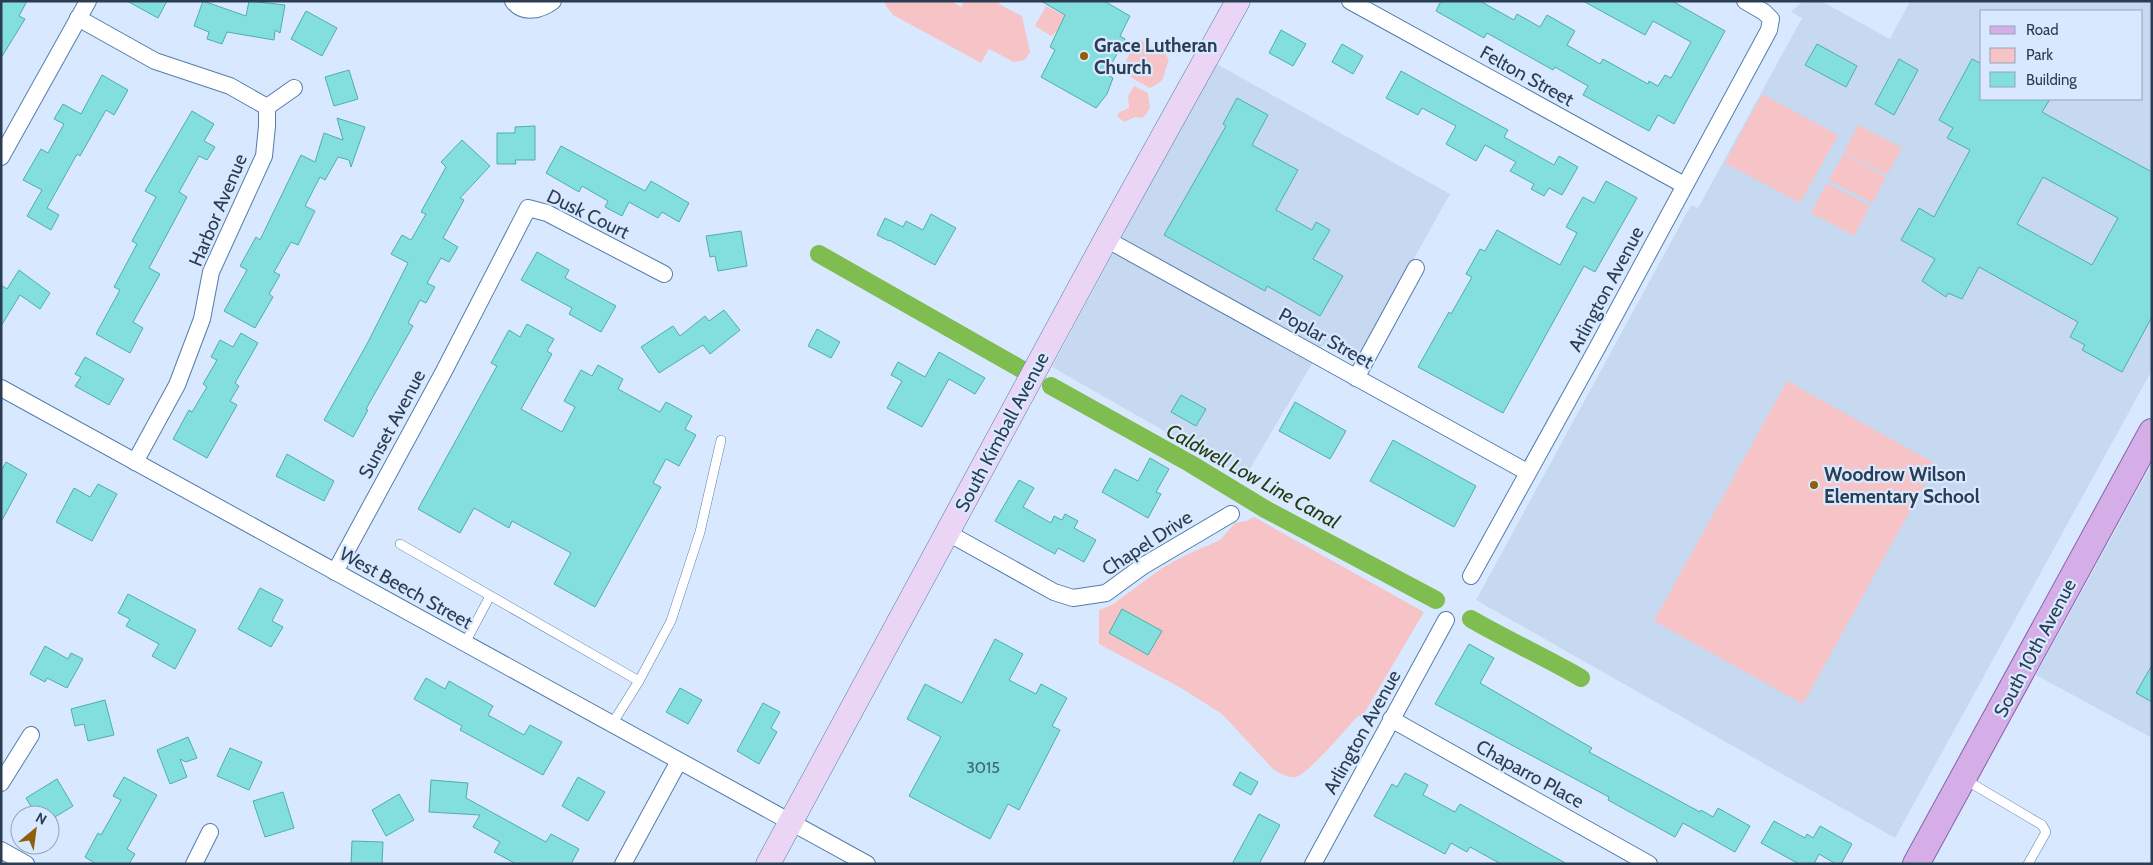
<svg xmlns="http://www.w3.org/2000/svg" width="2153" height="865" font-family="Cabin,sans-serif">
	<style>
		.built { fill: #c6d9f0; fill-rule: evenodd }
		.green { fill: #f6c4c7 }
		.lines { fill: none; stroke-linecap: round; stroke-linejoin: round }
		.canal { stroke: #7fbd50; stroke-width: 18 }
		.building { fill: #83dfdd; stroke: #50adab; fill-rule: evenodd }
		.lane-casing { stroke: #547cad; stroke-width: 10 }
		.street-casing { stroke: #547cad; stroke-width: 18 }
		.secondary-casing { stroke: #547cad; stroke-width: 25 }
		.primary-casing { stroke: #8763aa; stroke-width: 28 }
		.lane { stroke: #fff; stroke-width: 9 }
		.street { stroke: #fff; stroke-width: 16 }
		.secondary { stroke: #ead6f4; stroke-width: 24 }
		.primary { stroke: #d5aee8; stroke-width: 26 }
		.poi-dot { fill: #8f5f09; stroke: #d8e9ff; stroke-width: 2 }
		.labels { text-anchor: middle; dominant-baseline: central; stroke-width: 4.5; stroke-linejoin: round; paint-order: stroke }
		.number-label { font-size: 16px; fill: #416675 }
		.poi-label { font-size: 19px; font-weight: bold; fill: #2b3d52; stroke: #d8e9ff; text-anchor: start }
		.street-label { font-size: 19px; fill: #2b3d52; stroke: #d8e9ff }
		.water-label { font-size: 20px; font-style: italic; fill: #233c10; stroke: #d8e9ff }
	</style>
	<rect width="100%" height="100%" fill="#d8e9ff"/>
	<g class="built">
		<path d="M1803,1H1821L1890,39L1910,1H2152V370L1895,838L1476,600L1691,205L1698,208L1802,18L1791,12ZM1982,11H2142V99H1982Z"/>
		<polygon points="1215,63 1450,194 1356,363 1323,345 1245,477 1052,367"/>
		<polygon points="2152,464 2152,738 2036,675"/>
	</g>
	<g class="green">
		<polygon points="884,1 951,1 961,7 964,1 1000,1 999,4 1022,16 1030,52 1025,60 1014,62 989,49 981,63 893,15 886,6"/>
		<polygon points="1046,6 1065,16 1061,34 1056,32 1051,36 1035,26"/>
		<path d="M1140,40L1166,54L1169,61C1160,78 1170,78 1150,88C1133,78 1117,75 1130,53C1133,48 1136,43 1140,40Z"/>
		<polygon points="1134,86 1148,93 1150,108 1145,116 1141,118 1135,117 1124,122 1117,116 1120,112 1129,108 1128,96"/>
		<polygon points="1762,94 1838,135 1800,203 1725,163"/>
		<polygon points="1858,125 1902,148 1887,175 1844,152"/>
		<polygon points="1844,153 1886,177 1872,203 1829,180"/>
		<polygon points="1827,183 1870,206 1854,236 1811,213"/>
		<polygon points="1787,381 1936,464 1803,704 1654,621"/>
		<path d="M1254,517L1424,612L1362,717L1358,716C1347,728 1309,773 1296,777C1288,778 1280,773 1274,770L1222,714L1181,688L1099,644V610L1112,605L1162,568L1186,555L1220,540L1235,523L1246,521Z"/>
	</g>
	<g class="lines">
		<g class="canal">
			<polyline points="819,254 1021,369"/>
			<polyline points="1051,386 1191,464 1265,509 1436,600"/>
			<path d="M1471,619C1507,640 1545,657 1581,678"/>
		</g>
	</g>
	<g class="building">
		<polygon points="1,1 27,1 19,16 25,19 1,58"/>
		<polygon points="127,1 167,1 158,18"/>
		<polygon points="203,1 246,16 249,1 285,5 280,33 275,30 274,40 227,32 222,44 207,39 209,32 194,26"/>
		<polygon points="1041,1 1104,1 1130,16 1120,36 1125,39 1106,74 1113,78 1107,94 1096,108 1041,77 1055,50 1050,47 1065,15"/>
		<polygon points="1441,1 1480,1 1514,20 1517,14 1540,27 1547,15 1575,31 1567,45 1600,64 1603,59 1648,84 1649,81 1658,86 1665,75 1671,78 1691,42 1653,21 1645,35 1583,1 1672,1 1725,31 1674,124 1658,115 1649,131 1583,95 1588,86 1555,67 1553,70 1487,33 1484,38 1436,11"/>
		<polygon points="306,11 337,28 322,56 291,39"/>
		<polygon points="1281,30 1306,44 1293,66 1269,53"/>
		<polygon points="1342,44 1363,56 1353,74 1332,62"/>
		<polygon points="1817,44 1857,66 1846,87 1805,65"/>
		<polygon points="1899,59 1918,70 1894,115 1875,104"/>
		<path d="M1972,59L1982,64V99H2050L2042,112L2152,172V317L2122,372L2082,350L2085,345L2070,337L2078,322L1979,267L1962,299L1948,293L1946,297L1922,281L1935,259L1901,240L1919,208L1934,217L1970,150L1947,138L1953,128L1939,120ZM2043,177L2118,218L2092,265L2017,224Z"/>
		<polygon points="349,70 358,99 334,106 325,77"/>
		<polygon points="1401,71 1508,130 1504,137 1554,165 1559,156 1578,167 1562,195 1549,188 1544,196 1531,189 1534,184 1510,171 1516,162 1485,145 1476,161 1446,144 1456,126 1422,108 1418,115 1386,98"/>
		<polygon points="102,75 128,90 114,115 106,110 80,156 77,154 47,208 59,215 51,230 27,216 42,190 23,180 41,149 48,153 64,124 54,119 63,104 81,114"/>
		<polygon points="1237,98 1268,115 1252,145 1298,170 1276,210 1312,230 1316,222 1330,230 1313,259 1343,276 1320,316 1267,286 1265,291 1164,235 1226,126 1223,124"/>
		<polygon points="192,111 214,124 204,141 215,147 207,160 199,156 179,192 187,197 149,268 160,274 133,322 143,328 130,353 96,334 120,290 114,287 137,244 132,241 156,197 145,191"/>
		<polygon points="337,118 365,127 351,167 349,160 338,157 325,180 320,177 305,206 315,211 298,245 291,242 274,272 280,275 269,294 273,297 255,328 224,311 247,270 240,266 256,237 260,240 301,155 315,162 324,133 343,140"/>
		<polygon points="535,126 535,160 515,160 516,164 497,164 497,133 515,133 515,127"/>
		<polygon points="462,140 490,166 460,198 464,200 443,238 458,247 449,262 441,258 427,283 435,287 426,303 420,300 408,323 413,326 366,409 368,410 353,437 324,420 367,344 408,263 391,254 402,235 411,240 426,214 421,212 446,167 441,162"/>
		<polygon points="561,146 645,191 651,181 689,203 679,222 662,212 658,218 629,202 622,216 605,207 608,201 582,186 579,192 546,173"/>
		<polygon points="1606,181 1637,198 1595,272 1584,266 1503,413 1418,367 1449,312 1451,314 1472,277 1466,274 1480,249 1485,251 1497,230 1560,265 1577,233 1566,227 1583,197 1594,203"/>
		<polygon points="931,214 956,228 935,265 889,240 889,241 877,235 885,218 903,227 906,221 923,230"/>
		<polygon points="741,231 747,266 718,271 715,256 710,257 706,236"/>
		<polygon points="537,252 569,270 565,278 616,306 601,332 569,314 572,308 521,280"/>
		<polygon points="19,270 50,293 40,309 20,295 1,326 1,285 7,289"/>
		<polygon points="724,310 740,330 710,354 703,345 659,373 641,347 673,326 680,336 705,316 709,321"/>
		<polygon points="527,324 554,339 547,351 552,354 521,409 562,432 575,407 564,401 581,370 592,376 598,365 623,379 618,389 660,412 666,402 692,416 685,429 696,435 679,466 666,459 653,483 661,487 595,607 554,584 571,553 512,521 509,528 474,508 460,533 418,509 497,366 491,363 509,330 520,337"/>
		<polygon points="817,329 840,342 831,358 808,346"/>
		<polygon points="241,333 258,343 235,383 239,386 230,401 237,405 207,458 173,439 189,410 192,412 207,387 203,384 217,360 211,357 220,340 233,347"/>
		<polygon points="939,352 985,378 975,394 949,379 922,427 887,408 902,381 891,375 898,362 925,377"/>
		<polygon points="85,357 124,379 109,405 75,386 81,377 75,374"/>
		<polygon points="1181,395 1206,409 1196,426 1171,412"/>
		<polygon points="1295,402 1346,431 1330,459 1279,431"/>
		<polygon points="1393,440 1476,486 1454,527 1370,481"/>
		<polygon points="287,454 334,481 324,501 276,476"/>
		<polygon points="1150,458 1169,469 1156,492 1161,494 1148,518 1102,492 1115,469 1138,481"/>
		<polygon points="6,462 27,474 1,522 1,471"/>
		<polygon points="1019,480 1034,488 1023,507 1051,523 1054,516 1062,520 1065,514 1078,521 1074,528 1096,540 1084,562 1058,548 1055,554 995,521"/>
		<polygon points="98,484 117,494 92,541 56,522 74,488 90,497"/>
		<polygon points="260,588 283,600 272,621 283,627 271,647 238,629"/>
		<polygon points="128,594 196,630 175,669 152,656 159,644 126,626 130,619 118,613"/>
		<polygon points="1122,609 1162,631 1148,655 1109,633"/>
		<polygon points="995,639 1023,654 1009,680 1036,694 1041,684 1067,698 1052,726 1060,730 1019,810 1008,804 990,839 909,796 941,737 907,719 925,684 962,703"/>
		<polygon points="1469,644 1494,658 1480,683 1592,748 1589,752 1700,812 1701,810 1713,817 1718,808 1750,826 1735,852 1683,823 1675,837 1608,800 1609,797 1435,704"/>
		<polygon points="45,646 68,659 71,653 83,659 67,688 47,678 45,682 30,674"/>
		<polygon points="2152,665 2152,702 2136,693"/>
		<polygon points="426,678 445,689 449,681 493,706 488,715 524,735 530,725 562,742 543,775 460,730 462,726 414,699"/>
		<polygon points="680,688 702,700 688,724 666,712"/>
		<polygon points="105,700 114,735 88,741 84,724 75,726 71,709"/>
		<polygon points="763,703 780,712 771,728 777,732 759,764 737,751"/>
		<polygon points="188,737 197,758 186,762 180,759 187,777 170,784 157,750"/>
		<polygon points="230,748 262,762 249,790 217,776"/>
		<polygon points="1240,772 1258,782 1251,795 1233,785"/>
		<polygon points="1405,773 1428,785 1423,795 1455,812 1460,804 1567,864 1501,864 1470,847 1467,852 1451,843 1445,854 1374,816 1392,784 1397,787"/>
		<polygon points="124,777 157,795 127,849 135,854 129,864 96,864 85,857 98,833 101,835 121,800 113,796"/>
		<polygon points="578,777 605,792 588,821 562,806"/>
		<polygon points="57,779 73,806 50,820 50,815 36,815 26,798"/>
		<polygon points="431,780 468,783 466,798 546,842 551,834 579,849 571,864 516,864 494,852 500,842 473,827 480,815 429,812"/>
		<polygon points="283,792 294,828 265,837 253,801"/>
		<polygon points="399,794 414,820 386,836 372,810"/>
		<polygon points="1259,814 1280,825 1259,864 1232,864"/>
		<polygon points="1774,821 1805,838 1807,834 1813,838 1820,826 1852,844 1841,864 1836,864 1819,854 1814,864 1799,864 1761,843"/>
		<polygon points="352,841 383,842 382,864 351,864"/>
	</g>
	<g class="lines">
		<g class="lane-casing">
			<g id="lane">
				<polyline points="400,544 639,681"/>
				<polyline points="465,643 490,596"/>
				<polyline points="612,724 639,681 671,621 700,532 721,440"/>
				<polyline points="1964,779 2042,825 2046,832 2028,864"/>
			</g>
		</g>
		<g class="street-casing">
			<g id="street">
				<path d="M513,1C523,15 541,10 553,1"/>
				<polyline points="1350,1 1684,185"/>
				<polyline points="78,18 155,61 230,86 267,107 267,126 264,156 211,272 202,319 177,385 135,462"/>
				<polyline points="267,107 294,88"/>
				<polyline points="1,157 88,1"/>
				<polyline points="1106,239 1527,472"/>
				<polyline points="1356,378 1416,268"/>
				<polyline points="1,388 867,864"/>
				<polyline points="948,533 1054,592 1073,598 1106,593 1143,566 1231,514"/>
				<polyline points="335,572 443,373 528,208 547,213 664,274"/>
				<polyline points="1471,576 1596,350 1769,30 1771,19 1764,12 1745,1"/>
				<polyline points="1391,719 1649,864"/>
				<polyline points="1,783 31,735"/>
				<polyline points="1,850 26,864"/>
				<polyline points="194,864 210,832"/>
				<polyline points="623,864 679,761"/>
				<polyline points="1313,864 1446,620"/>
			</g>
		</g>
		<g class="secondary-casing">
			<polyline id="secondary" points="768,864 1106,239 1238,1"/>
		</g>
		<g class="primary-casing">
			<polyline id="primary" points="1916,864 2152,432"/>
		</g>
		<use href="#lane" class="lane"/>
		<use href="#street" class="street"/>
		<use href="#secondary" class="secondary"/>
		<use href="#primary" class="primary"/>
	</g>
	<g class="poi-dot">
		<circle cx="1084" cy="56" r="5"/>
		<circle cx="1814" cy="485" r="5"/>
	</g>
	<g class="labels">
		<g class="number-label">
			<text x="983" y="767">3015</text>
		</g>
		<g class="poi-label">
			<text x="1094" y="45">Grace Lutheran<tspan x="1094" dy="22">Church</tspan></text>
			<text x="1824" y="474">Woodrow Wilson<tspan x="1824" dy="22">Elementary School</tspan></text>
		</g>
		<g class="street-label">
			<text transform="translate(1527 76) rotate(29)">Felton Street</text>
			<text transform="translate(218 210) rotate(-67)">Harbor Avenue</text>
			<text transform="translate(588 214) rotate(26)">Dusk Court</text>
			<text transform="translate(1606 289) rotate(-62)">Arlington Avenue</text>
			<text transform="translate(1326 338) rotate(29)">Poplar Street</text>
			<text transform="translate(392 424) rotate(-62)">Sunset Avenue</text>
			<text transform="translate(1002 432) rotate(-62)">South Kimball Avenue</text>
			<text transform="translate(1147 543) rotate(-33)">Chapel Drive</text>
			<text transform="translate(406 588) rotate(29)">West Beech Street</text>
			<text transform="translate(2035 648) rotate(-62)">South 10th Avenue</text>
			<text transform="translate(1362 732) rotate(-61)">Arlington Avenue</text>
			<text transform="translate(1530 774) rotate(29)">Chaparro Place</text>
		</g>
		<g class="water-label">
			<text transform="translate(1253 476) rotate(29)">Caldwell Low Line Canal</text>
		</g>
	</g>
	<rect width="2153" height="865" fill="none" stroke="#2b3d52" stroke-width="5"/>
	<rect x="1980" y="10" width="162" height="90" fill="#d8e9ff" stroke="#93a4ba"/>
	<rect x="1990" y="26" width="25" height="8" fill="#d5aee8" stroke="#93a4ba"/>
	<text x="2026" y="35" font-size="15" fill="#2b3d52">Road</text>
	<rect x="1990" y="48" width="25" height="15" fill="#f6c4c7" stroke="#93a4ba"/>
	<text x="2026" y="60" font-size="15" fill="#2b3d52">Park</text>
	<rect x="1990" y="72" width="25" height="15" fill="#83dfdd" stroke="#93a4ba"/>
	<text x="2026" y="85" font-size="15" fill="#2b3d52">Building</text>
	<g transform="translate(35 830) rotate(29)"><circle r="24" fill="#d8e9ff" stroke="#93a4ba"/>
	<path d="M0-4L9 19L0 12L-9 19Z" fill="#8f5f09"/>
	<text y="-8" font-size="14" font-weight="bold" text-anchor="middle" fill="#2b3d52">N</text>
	</g>
</svg>
